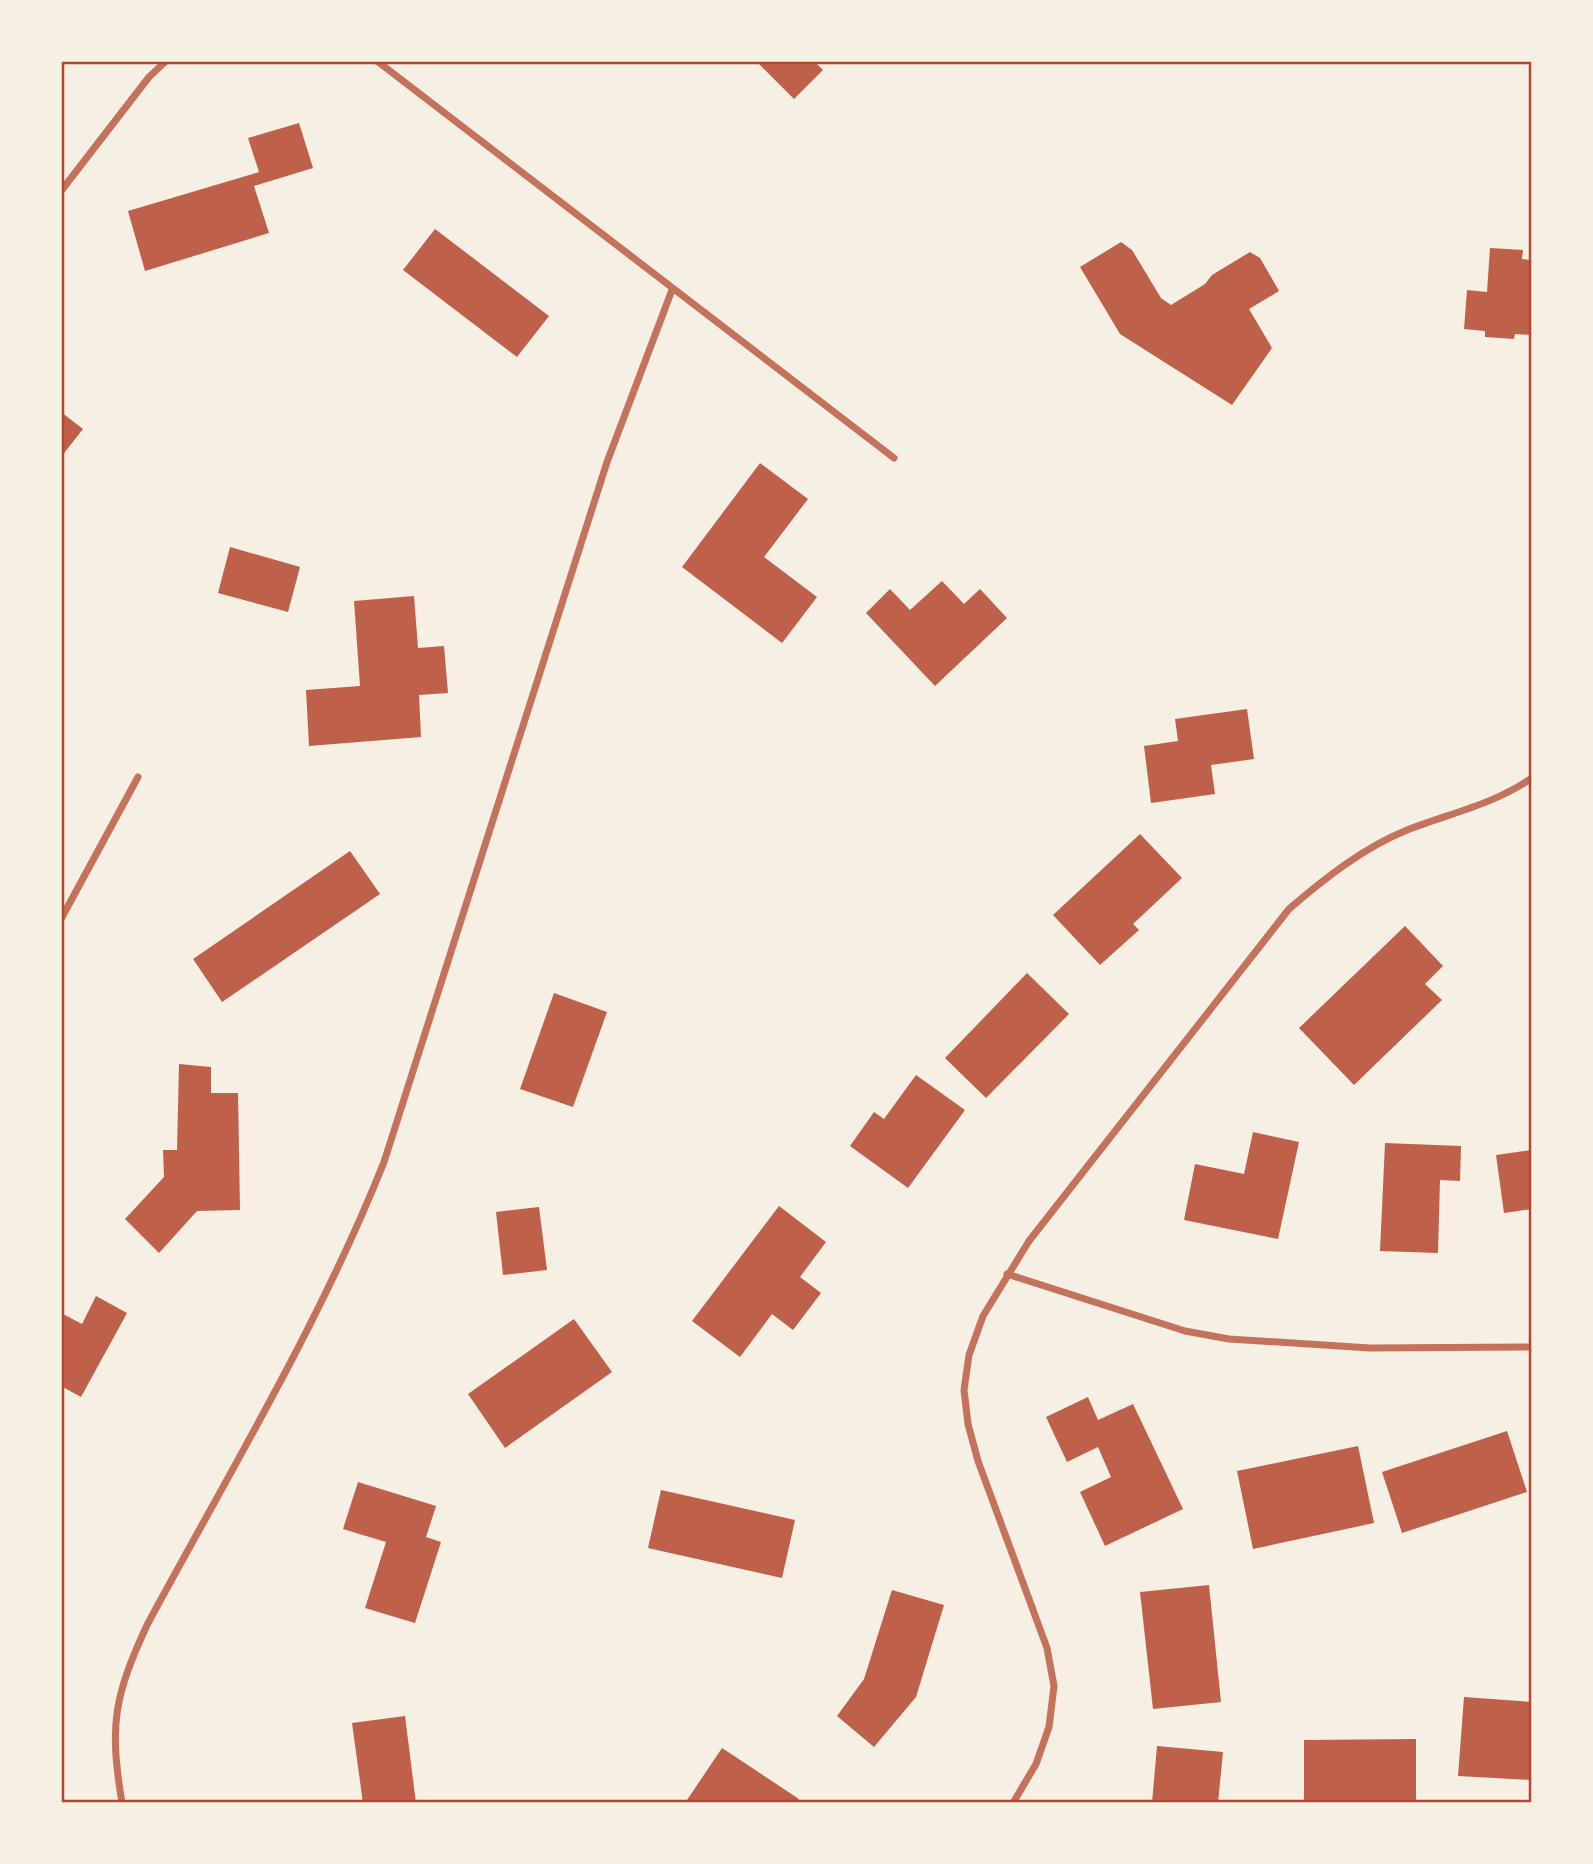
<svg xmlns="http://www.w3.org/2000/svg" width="1593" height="1864" font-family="Montserrat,sans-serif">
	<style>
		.building { fill: #bf614a }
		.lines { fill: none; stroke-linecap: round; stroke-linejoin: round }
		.minor { stroke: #c5725c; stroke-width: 7 }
		.neatline { fill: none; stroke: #b5482f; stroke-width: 2.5 }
	</style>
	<rect width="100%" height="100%" fill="#f6efe4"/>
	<g class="building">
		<polygon points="756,61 814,61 823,70 794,99"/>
		<polygon points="299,123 313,168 254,186 269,233 145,271 128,211 259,172 248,138"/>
		<polygon points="435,229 549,316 517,357 403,270"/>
		<polygon points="1121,242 1132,250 1161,298 1171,305 1205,284 1212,275 1250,252 1260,258 1279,291 1249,309 1272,348 1232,405 1120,334 1080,267"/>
		<polygon points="1490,248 1523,250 1522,259 1532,260 1532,335 1515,334 1514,339 1485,337 1485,331 1464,329 1467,290 1487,292"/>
		<polygon points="61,412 83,429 61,457"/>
		<polygon points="760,463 808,499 764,557 817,597 782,643 682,567"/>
		<polygon points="230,547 300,567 288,612 218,593"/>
		<polygon points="942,581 964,604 980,589 1007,618 935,686 866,613 890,589 910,610"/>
		<polygon points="414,596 418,648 444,646 448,693 419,695 421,737 309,746 306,690 360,686 354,601"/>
		<polygon points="1247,709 1254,759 1211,765 1215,794 1151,803 1144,746 1178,741 1175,719"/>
		<polygon points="1140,834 1182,878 1133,924 1139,930 1100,965 1053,915"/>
		<polygon points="350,851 380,894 222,1002 193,959"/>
		<polygon points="1405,926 1443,966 1425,984 1442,1000 1354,1085 1299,1028"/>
		<polygon points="1027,973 1069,1014 986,1098 945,1058"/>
		<polygon points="554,993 607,1012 573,1107 520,1089"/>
		<polygon points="179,1064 211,1067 211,1093 238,1093 240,1210 197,1211 159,1253 125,1219 164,1177 163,1150 177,1150"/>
		<polygon points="916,1075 965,1110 908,1188 850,1146 874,1112 884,1119"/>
		<polygon points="1253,1132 1299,1142 1278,1239 1184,1220 1195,1164 1244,1174"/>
		<polygon points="1385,1143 1461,1146 1460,1181 1440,1180 1438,1253 1380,1251"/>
		<polygon points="1532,1150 1532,1209 1504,1213 1496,1155"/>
		<polygon points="779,1206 826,1242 800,1277 821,1293 793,1330 772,1314 740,1357 692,1321"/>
		<polygon points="539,1207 547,1270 503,1275 496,1212"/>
		<polygon points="96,1296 127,1313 81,1397 61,1386 61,1313 82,1324"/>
		<polygon points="574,1319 612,1372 505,1448 468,1394"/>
		<polygon points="1088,1397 1098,1420 1133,1404 1183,1509 1105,1546 1080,1492 1111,1477 1098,1447 1067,1462 1046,1417"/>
		<polygon points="1507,1431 1527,1492 1402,1533 1382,1472"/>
		<polygon points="1358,1446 1374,1523 1253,1549 1237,1471"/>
		<polygon points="358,1482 436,1506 426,1537 441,1542 415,1623 365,1608 386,1542 343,1529"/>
		<polygon points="661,1490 795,1520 782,1578 648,1548"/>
		<polygon points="1209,1585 1221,1702 1153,1709 1140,1592"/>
		<polygon points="892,1590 944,1605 916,1697 874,1747 837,1716 864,1679"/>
		<polygon points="1464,1697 1532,1702 1532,1780 1458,1776"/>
		<polygon points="405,1716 416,1803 363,1803 352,1723"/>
		<polygon points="1416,1739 1416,1803 1304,1803 1304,1740"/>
		<polygon points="1157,1746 1223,1752 1218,1803 1152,1803"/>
		<polygon points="722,1748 799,1799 796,1803 691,1803 687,1800"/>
	</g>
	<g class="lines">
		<g class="minor">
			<polyline points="377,61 894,458"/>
			<polyline points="61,191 149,77 166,61"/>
			<polyline points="61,919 138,777"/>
			<polyline points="1007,1274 1185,1331 1229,1339 1370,1348 1532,1347"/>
			<path d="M122,1803C109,1724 114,1697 147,1625C229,1473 320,1323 384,1162L607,462L672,290"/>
			<path d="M1013,1803L1036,1764L1049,1727L1054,1686L1047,1648L978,1461L968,1424L964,1390L969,1355L983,1316L1029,1241L1289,909C1325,878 1363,848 1407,830C1450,813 1493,805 1532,778"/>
		</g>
	</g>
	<rect width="1593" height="1864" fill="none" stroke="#f6efe4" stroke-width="126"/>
	<rect x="63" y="63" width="1467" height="1738" class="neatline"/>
</svg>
